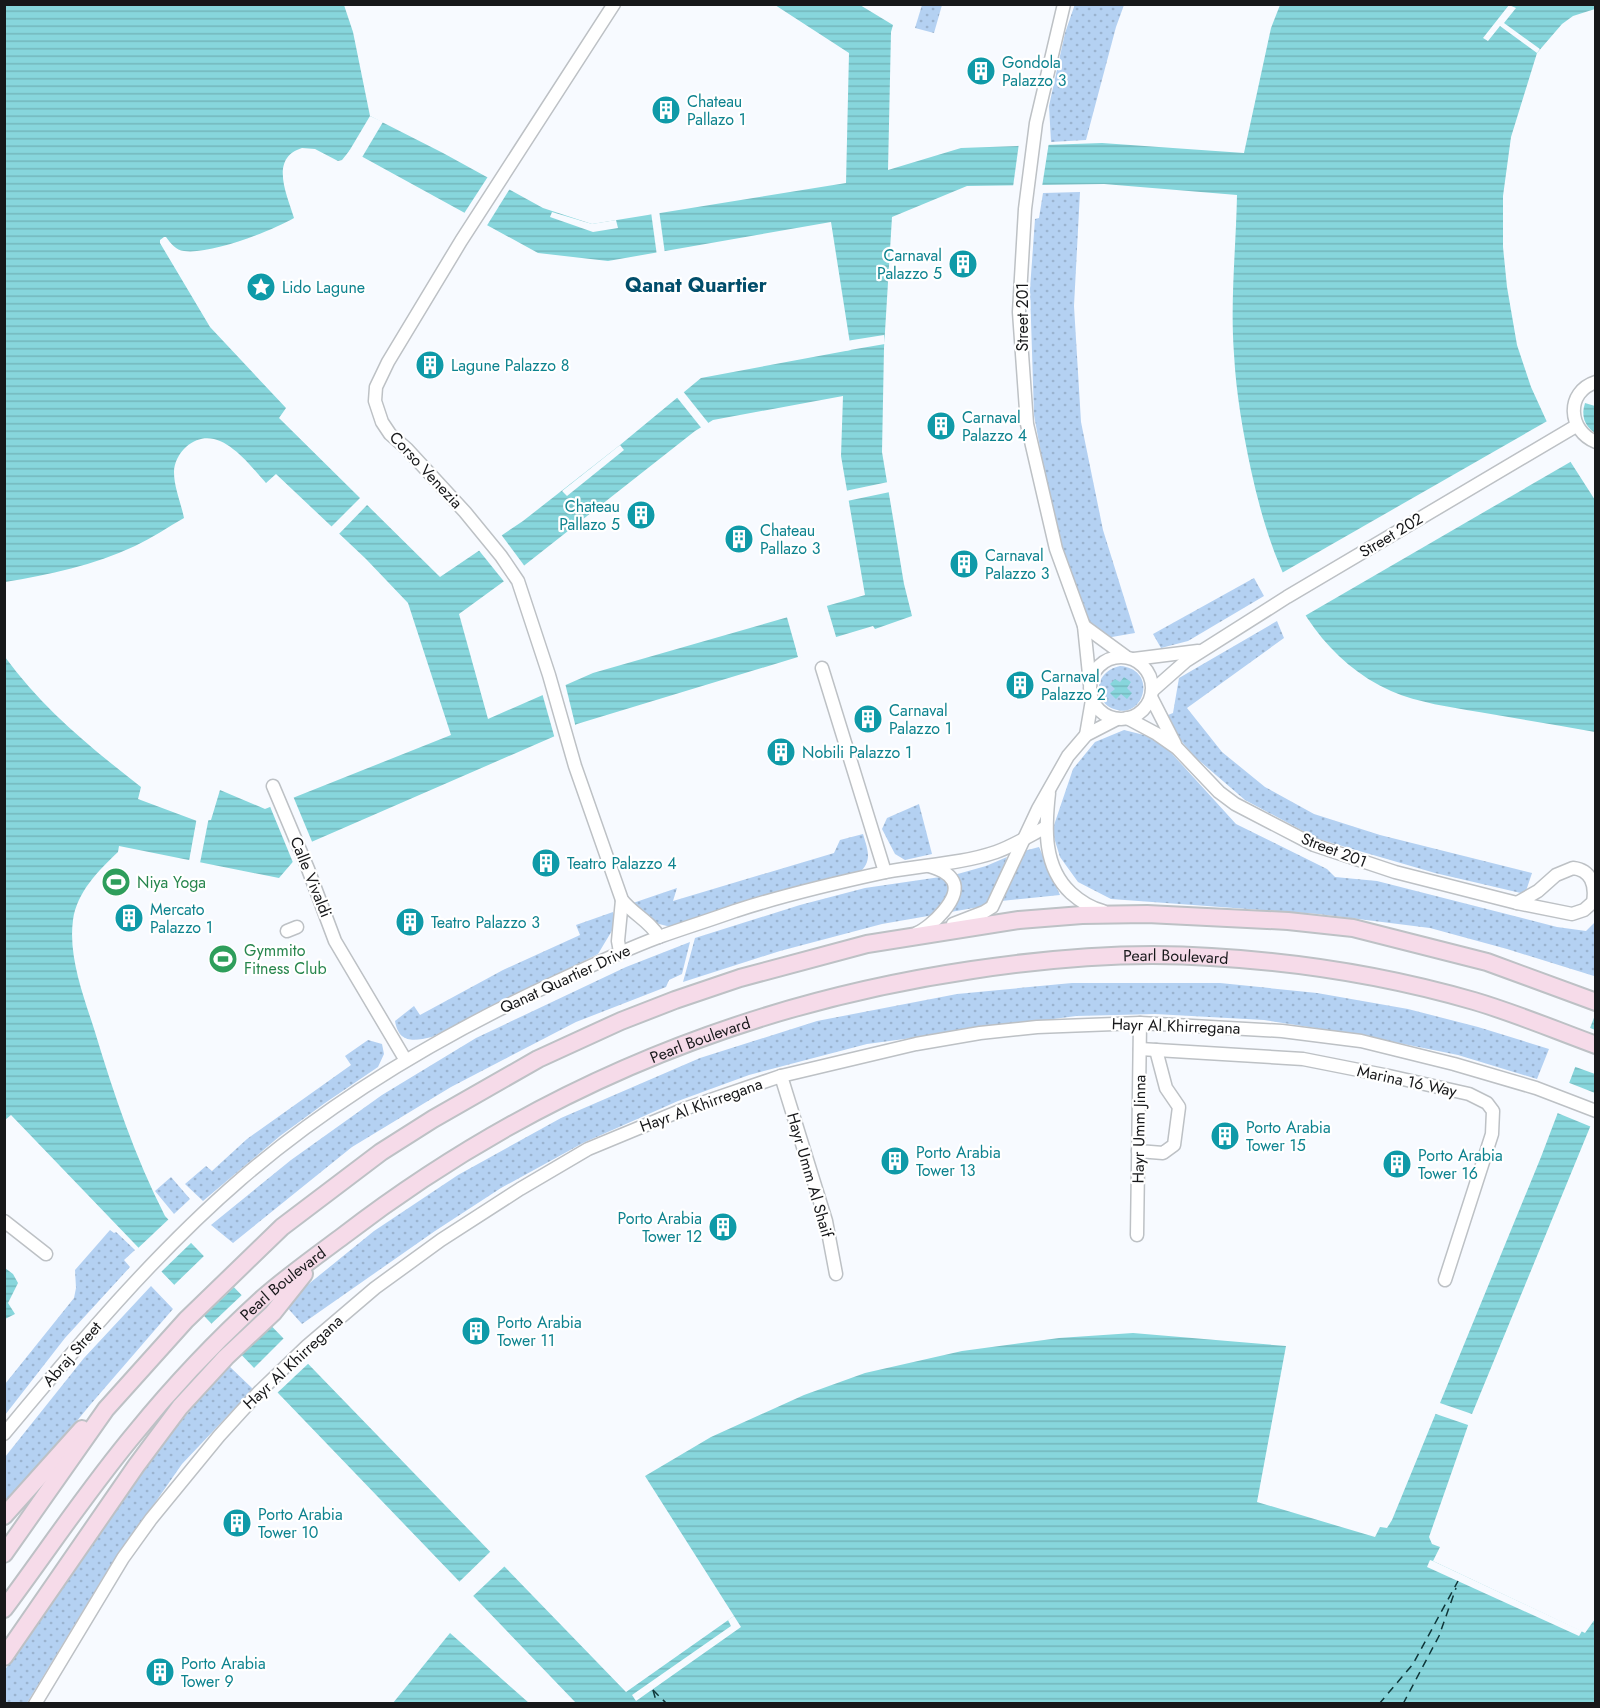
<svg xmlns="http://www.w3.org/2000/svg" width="1600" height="1708" font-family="Jost,sans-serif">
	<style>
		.grass { fill: url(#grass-dots) }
		.water { fill: url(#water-rules); fill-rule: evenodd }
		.pier { fill: #f7faff }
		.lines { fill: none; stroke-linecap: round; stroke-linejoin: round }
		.ferry { stroke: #0f3639; stroke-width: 1.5; stroke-dasharray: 8 6; stroke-linecap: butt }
		.minor-casing { stroke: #bdc1c5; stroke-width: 15 }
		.secondary-casing { stroke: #bdc1c5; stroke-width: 20 }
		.minor { stroke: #fff; stroke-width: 12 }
		.secondary { stroke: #f6dbe9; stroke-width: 16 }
		.labels { text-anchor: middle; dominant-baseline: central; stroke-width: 4.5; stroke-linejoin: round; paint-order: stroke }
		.culture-label { font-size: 16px; fill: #0d838f; stroke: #fff; text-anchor: start }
		.street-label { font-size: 16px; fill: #17181a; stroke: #fff }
		.leisure-label { font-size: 16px; fill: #27864d; stroke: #fff; text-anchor: start }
		.quarter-label { font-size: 20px; font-weight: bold; fill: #014d6a; stroke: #fff }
	</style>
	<defs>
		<pattern id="grass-dots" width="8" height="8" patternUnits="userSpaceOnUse" patternTransform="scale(1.5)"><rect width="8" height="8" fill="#b4d1f2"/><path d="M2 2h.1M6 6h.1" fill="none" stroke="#9ab3cf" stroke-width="1.8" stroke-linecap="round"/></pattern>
		<pattern id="water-rules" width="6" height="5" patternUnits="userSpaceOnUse" patternTransform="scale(1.5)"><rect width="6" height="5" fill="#87d6dc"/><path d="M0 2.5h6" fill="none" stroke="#74b7bc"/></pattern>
	</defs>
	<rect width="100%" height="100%" fill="#f7faff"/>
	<g class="grass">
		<polygon points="1075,4 1124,5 1116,27 1086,140 1051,142 1049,106 1065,33"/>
		<polygon points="922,5 942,5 934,33 915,28"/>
		<polygon points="1080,192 1074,306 1081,422 1103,530 1135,633 1106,638 1085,622 1054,525 1034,415 1030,289 1035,219 1039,218 1043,193"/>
		<polygon points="1254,578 1264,596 1188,641 1161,648 1153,634"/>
		<polygon points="1277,621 1284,638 1187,708 1222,752 1265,787 1314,814 1380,835 1532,873 1525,894 1435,873 1318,839 1245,800 1195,757 1176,735 1168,715 1173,713 1179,678"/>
		<path d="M1120,666C1159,669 1144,721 1114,709C1108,707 1103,703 1101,697C1094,681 1106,669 1120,666Z"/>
		<polygon points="1124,730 1144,735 1165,746 1236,824 1327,869 1335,877 1377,881 1557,927 1586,931 1595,922 1594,976 1507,949 1430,928 1318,914 1111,899 1078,882 1060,857 1052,831 1073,769 1095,742"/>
		<polygon points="919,804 932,854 905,860 895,854 882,829 887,818"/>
		<path d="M863,834C868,851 873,861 858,874L671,927L651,922L633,903L677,888L673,901L834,853L840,840Z"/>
		<polygon points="1039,847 1060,895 1001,901 1024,851"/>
		<polygon points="1007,857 993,895 985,906 882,924 780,951 683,982 695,938 800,905 865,888 954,875 986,866"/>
		<path d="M613,912L616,924L598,954L432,1037C414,1041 399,1044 395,1021L414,1006L420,1015L503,970L580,935L576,925Z"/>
		<polygon points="690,942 682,974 669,980 666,987 576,1022 451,1087 352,1147 233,1243 211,1225 291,1160 382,1095 476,1038 626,967"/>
		<polygon points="1072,983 1220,983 1317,993 1408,1009 1478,1027 1549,1049 1537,1079 1458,1055 1354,1034 1264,1020 1155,1014 1076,1016 867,1044 749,1075 678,1101 583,1143 501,1188 435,1231 302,1324 284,1304 374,1231 458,1175 561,1118 700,1058 817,1021 957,994"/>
		<polygon points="368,1040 382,1044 384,1054 378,1067 325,1103 280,1136 203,1201 185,1184 206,1166 212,1171 247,1139 351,1065 345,1056"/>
		<polygon points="171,1177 190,1199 174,1214 155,1191"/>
		<polygon points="110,1230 114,1233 116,1232 135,1250 124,1260 130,1267 65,1338 5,1415 5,1384 74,1298 76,1288 75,1270"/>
		<polygon points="151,1286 173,1309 90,1405 5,1508 5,1457 84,1358"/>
		<polygon points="228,1365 253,1389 182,1464 104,1576 27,1703 5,1703 4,1671 167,1438"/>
	</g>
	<g class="water">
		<path d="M5,5H344L353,32L370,116L443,153L543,208L592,224L846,183L849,53L775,5H860L893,25L891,32L888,170L961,148L1102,143L1244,153L1271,28L1280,5H1595V9L1573,16L1562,24L1537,53L1511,137L1503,196V247L1507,287L1517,345L1531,387L1552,433L1595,500V732C1557,725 1518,719 1479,712C1450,707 1419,703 1391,691C1304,652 1270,557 1251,470C1243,432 1236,393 1234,354C1230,301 1236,248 1237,195L1104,184L967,186L892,217L884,348L882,452L904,584L912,616L875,629L873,626L796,649L798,657L577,724L555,736L309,843L279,878L119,846L118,852C98,871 77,892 73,920C68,957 84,997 95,1032C114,1095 135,1157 165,1216L626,1692L734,1616L645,1476L711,1437L804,1395L865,1373L962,1351L1059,1338L1133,1333L1286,1346L1257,1502L1375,1537L1380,1527L1387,1528L1392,1520L1541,1157L1595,1015V1115L1472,1414L1429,1537L1432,1544L1440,1547L1433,1561L1585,1633L1595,1619V1703H576L11,1115L5,1120V657C42,708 91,748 141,787L138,799L197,821L211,820L220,790L265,809L451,735L408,603L366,559L276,474L266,483C247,462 217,420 186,447C179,453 174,463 174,472C174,487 181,503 184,518C168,527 152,538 135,546C94,565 49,575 5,582ZM302,148L315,149L338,161L342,160L350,150L538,253L608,261L831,222L851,350L701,378L620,445L523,521L440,577L279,418L286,408L210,327L160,243V240L164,237H166C171,244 176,250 184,251C209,255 272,231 294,218C287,195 269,158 302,148ZM843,396L841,456L865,595L593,673L488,719L459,614L507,579L695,431L713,420Z"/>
		<path d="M1585,403L1595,406V433C1584,426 1581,415 1585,403Z"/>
		<polygon points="1124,677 1131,682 1127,688 1132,693 1127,699 1121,694 1116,699 1110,693 1115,689 1110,684 1115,679 1120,682"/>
		<polygon points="5,1268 13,1274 18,1283 8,1303 15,1314 5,1319"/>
		<polygon points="450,1633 529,1703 393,1703"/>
	</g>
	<g class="pier">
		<polygon points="1509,5 1516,8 1504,23 1540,49 1537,53 1500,26 1488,41 1483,38"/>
		<polygon points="370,116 383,122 361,159 348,153"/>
		<polygon points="1049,142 1042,187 1013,187 1019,143"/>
		<polygon points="489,175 511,187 486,227 463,215"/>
		<polygon points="659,210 665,254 657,256 651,212"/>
		<polygon points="552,212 592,224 616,220 618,228 593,232 550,217"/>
		<polygon points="884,335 885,344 844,351 843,349 847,348 846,341"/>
		<polygon points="682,390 710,425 703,430 675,395"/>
		<polygon points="1549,420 1572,461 1303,617 1280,574"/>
		<polygon points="620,445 624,450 567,496 562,491"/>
		<polygon points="888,482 890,492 847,501 845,491"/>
		<polygon points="362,496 369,503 337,536 329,529"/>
		<polygon points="500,533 526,568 506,584 477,548"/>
		<polygon points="826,603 837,640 799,651 801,657 799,660 786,614"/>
		<polygon points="565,683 576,728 555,739 542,693"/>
		<polygon points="293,796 313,844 294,865 269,804"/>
		<polygon points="197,817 209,817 200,863 189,861"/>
		<polygon points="1588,1027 1595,1030 1595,1074 1573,1066"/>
		<polygon points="1567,1082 1595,1093 1596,1123 1594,1128 1555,1112"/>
		<polygon points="171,1217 193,1241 159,1274 136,1250"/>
		<polygon points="206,1254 236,1285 202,1318 172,1287"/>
		<polygon points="244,1293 274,1324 239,1357 209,1326"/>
		<polygon points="286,1336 310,1362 275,1395 252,1370"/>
		<polygon points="1437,1402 1475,1415 1471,1426 1433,1413"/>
		<polygon points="492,1550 506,1565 471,1598 457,1584"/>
		<polygon points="1430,1560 1433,1561 1582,1631 1579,1636 1427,1567"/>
		<polygon points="734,1616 741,1627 636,1701 632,1695 731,1626 728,1620"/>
	</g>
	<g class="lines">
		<g class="ferry">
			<polyline points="653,1690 667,1704"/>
			<polyline points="653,1690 657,1704"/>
			<polyline points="1379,1704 1413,1664 1458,1581"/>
			<polyline points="1403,1704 1439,1636 1456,1588"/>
		</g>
		<g class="minor-casing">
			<g id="minor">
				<path d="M614,4L461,241L388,362L376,387L375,401L382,422L390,434L407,449L465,512L501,556L518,581L549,675L575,766L622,900C633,914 651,922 659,937"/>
				<polyline points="1064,4 1036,123 1025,209 1019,312 1027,424 1056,549 1084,626 1090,684"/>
				<path d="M1596,382C1565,392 1568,431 1596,442"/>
				<polyline points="1084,626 1125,656"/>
				<circle cx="1121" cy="688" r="31"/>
				<polyline points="1134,659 1198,651"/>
				<polyline points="822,668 885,872"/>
				<polyline points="1152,691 1186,661 1287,597 1576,426"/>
				<polyline points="1151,697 1175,744"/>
				<polyline points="1127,718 1157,734 1177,748 1219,792 1235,804 1314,845 1395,872 1517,903"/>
				<polyline points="1086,735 1092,700"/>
				<polyline points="273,786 308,869 335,941 405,1059"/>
				<path d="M1049,793C1045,828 1043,867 1071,893C1081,902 1090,908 1103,911"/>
				<path d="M1573,868C1591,870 1596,885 1593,902L1584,910L1572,914L1517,903L1538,891L1556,875Z"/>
				<polyline points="953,924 984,912 992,907 1038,809 1068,756 1086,735 1117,719"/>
				<polyline points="287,931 297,927"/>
				<path d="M917,933C931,927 962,898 953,881C948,872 938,869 929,866"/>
				<polyline points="620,952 618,941 622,900"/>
				<polyline points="1140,1049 1303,1059 1389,1076 1469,1094 1487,1103 1493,1111 1492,1134 1445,1280"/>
				<polyline points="781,1076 826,1221 836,1274"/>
				<polyline points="1138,1151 1163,1153 1174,1145 1179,1107 1166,1088 1156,1050"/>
				<polyline points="4,1221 46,1254"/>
				<polyline points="1137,1235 1140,1023"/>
				<path d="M4,1434C78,1345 153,1255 241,1179C335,1098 443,1034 556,982C590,966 624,950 659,937C684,928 710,920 735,911C784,895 835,883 886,872C922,865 961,864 996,852C1013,846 1029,836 1046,827"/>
				<polyline points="35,1704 123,1558 151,1519 219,1436 259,1392 307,1346 375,1288 441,1240 520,1189 588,1149 687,1108 781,1076 916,1044 980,1033 1037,1027 1140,1023 1282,1031 1361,1041 1454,1064 1536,1088 1596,1111"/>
			</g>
		</g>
		<g class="secondary-casing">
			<g id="secondary">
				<polyline points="4,1516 82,1429"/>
				<polyline points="4,1554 106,1409 186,1320 282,1227 381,1152 433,1119 538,1059 621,1021 675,1000 740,978 867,944 1019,920 1082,915 1147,914 1288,921 1353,928 1487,962 1596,1002"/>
				<path id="s1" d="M4,1609C48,1550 89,1488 136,1432C175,1384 218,1339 263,1298C288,1276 316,1256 343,1236C529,1093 741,1004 972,970C1051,958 1132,951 1211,957C1298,962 1391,977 1474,1001C1515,1013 1555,1030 1596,1045"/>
				<polyline points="4,1657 136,1466 180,1407 226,1357 273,1313 304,1274"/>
			</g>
		</g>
		<use href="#minor" class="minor"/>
		<use href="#secondary" class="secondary"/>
	</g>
	<defs>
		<g id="building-disc" transform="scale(1.5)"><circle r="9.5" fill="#0f9aa8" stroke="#fff"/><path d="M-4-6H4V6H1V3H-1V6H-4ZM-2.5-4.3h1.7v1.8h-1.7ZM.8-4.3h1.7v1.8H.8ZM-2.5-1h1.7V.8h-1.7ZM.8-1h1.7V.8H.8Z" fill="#fff"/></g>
		<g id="sight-disc" transform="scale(1.5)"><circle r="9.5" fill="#0f9aa8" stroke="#fff"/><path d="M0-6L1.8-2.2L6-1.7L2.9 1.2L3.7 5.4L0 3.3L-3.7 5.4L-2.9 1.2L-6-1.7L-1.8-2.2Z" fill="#fff"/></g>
		<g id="stadium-disc" transform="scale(1.5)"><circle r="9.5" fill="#2e9e5b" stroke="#fff"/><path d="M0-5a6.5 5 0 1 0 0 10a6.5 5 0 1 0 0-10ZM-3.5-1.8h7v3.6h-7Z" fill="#fff"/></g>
	</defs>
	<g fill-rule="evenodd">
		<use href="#building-disc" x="981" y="71"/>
		<use href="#building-disc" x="666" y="110"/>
		<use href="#building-disc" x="963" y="264"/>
		<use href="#sight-disc" x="261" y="287"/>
		<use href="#building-disc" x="430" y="365"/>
		<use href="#building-disc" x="941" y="426"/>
		<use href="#building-disc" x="641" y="515"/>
		<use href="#building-disc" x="739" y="539"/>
		<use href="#building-disc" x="964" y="564"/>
		<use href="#building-disc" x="1020" y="685"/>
		<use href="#building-disc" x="868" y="719"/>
		<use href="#building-disc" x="781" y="752"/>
		<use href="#building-disc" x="546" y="863"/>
		<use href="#stadium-disc" x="116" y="882"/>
		<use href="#building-disc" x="129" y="918"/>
		<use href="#building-disc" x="410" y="922"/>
		<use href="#stadium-disc" x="223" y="959"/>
		<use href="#building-disc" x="1225" y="1136"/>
		<use href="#building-disc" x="895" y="1161"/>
		<use href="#building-disc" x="1397" y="1164"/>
		<use href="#building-disc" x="723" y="1227"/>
		<use href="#building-disc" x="476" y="1331"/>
		<use href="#building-disc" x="237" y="1523"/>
		<use href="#building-disc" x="160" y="1672"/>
	</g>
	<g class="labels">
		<g class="culture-label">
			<text x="1002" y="62">Gondola<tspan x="1002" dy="18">Palazzo 3</tspan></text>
			<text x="687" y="101">Chateau<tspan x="687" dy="18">Pallazo 1</tspan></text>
			<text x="942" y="255" text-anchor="end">Carnaval<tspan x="942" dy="18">Palazzo 5</tspan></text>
			<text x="282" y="287">Lido Lagune</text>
			<text x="451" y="365">Lagune Palazzo 8</text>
			<text x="962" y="417">Carnaval<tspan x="962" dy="18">Palazzo 4</tspan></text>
			<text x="620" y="506" text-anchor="end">Chateau<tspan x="620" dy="18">Pallazo 5</tspan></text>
			<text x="760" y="530">Chateau<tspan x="760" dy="18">Pallazo 3</tspan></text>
			<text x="985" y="555">Carnaval<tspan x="985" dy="18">Palazzo 3</tspan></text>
			<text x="1041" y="676">Carnaval<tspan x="1041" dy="18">Palazzo 2</tspan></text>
			<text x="889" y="710">Carnaval<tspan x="889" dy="18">Palazzo 1</tspan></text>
			<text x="802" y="752">Nobili Palazzo 1</text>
			<text x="567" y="863">Teatro Palazzo 4</text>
			<text x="150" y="909">Mercato<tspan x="150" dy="18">Palazzo 1</tspan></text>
			<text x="431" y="922">Teatro Palazzo 3</text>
			<text x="1246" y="1127">Porto Arabia<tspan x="1246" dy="18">Tower 15</tspan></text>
			<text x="916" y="1152">Porto Arabia<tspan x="916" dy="18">Tower 13</tspan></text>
			<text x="1418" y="1155">Porto Arabia<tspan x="1418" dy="18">Tower 16</tspan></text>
			<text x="702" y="1218" text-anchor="end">Porto Arabia<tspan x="702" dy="18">Tower 12</tspan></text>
			<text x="497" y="1322">Porto Arabia<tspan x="497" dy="18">Tower 11</tspan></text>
			<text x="258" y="1514">Porto Arabia<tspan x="258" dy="18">Tower 10</tspan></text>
			<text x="181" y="1663">Porto Arabia<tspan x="181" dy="18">Tower 9</tspan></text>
		</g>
		<g class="street-label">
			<text transform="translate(1022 317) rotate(-90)">Street 201</text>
			<text transform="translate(426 470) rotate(47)">Corso Venezia</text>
			<text transform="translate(1391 535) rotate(-31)">Street 202</text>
			<text transform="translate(1334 850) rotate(21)">Street 201</text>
			<text transform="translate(311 877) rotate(68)">Calle Vivaldi</text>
			<text stroke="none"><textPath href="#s1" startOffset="1402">Pearl Boulevard</textPath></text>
			<text transform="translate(565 979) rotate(-25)">Qanat Quartier Drive</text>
			<text transform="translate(1176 1026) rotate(2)">Hayr Al Khirregana</text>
			<text stroke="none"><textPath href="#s1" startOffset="916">Pearl Boulevard</textPath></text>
			<text transform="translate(1407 1081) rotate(12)">Marina 16 Way</text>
			<text transform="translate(701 1105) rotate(-20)">Hayr Al Khirregana</text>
			<text transform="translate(1139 1129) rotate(-89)">Hayr Umm Jinna</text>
			<text transform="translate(810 1175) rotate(74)">Hayr Umm Al Shaif</text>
			<text stroke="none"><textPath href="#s1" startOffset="430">Pearl Boulevard</textPath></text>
			<text transform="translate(72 1354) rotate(-49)">Abraj Street</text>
			<text transform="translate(293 1362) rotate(-43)">Hayr Al Khirregana</text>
		</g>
		<g class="leisure-label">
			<text x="137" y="882">Niya Yoga</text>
			<text x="244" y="950">Gymmito<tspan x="244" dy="18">Fitness Club</tspan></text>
		</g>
		<g class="quarter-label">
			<text x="696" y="285">Qanat Quartier</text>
		</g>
	</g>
	<rect width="1600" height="1708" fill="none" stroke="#17181a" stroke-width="12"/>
</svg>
